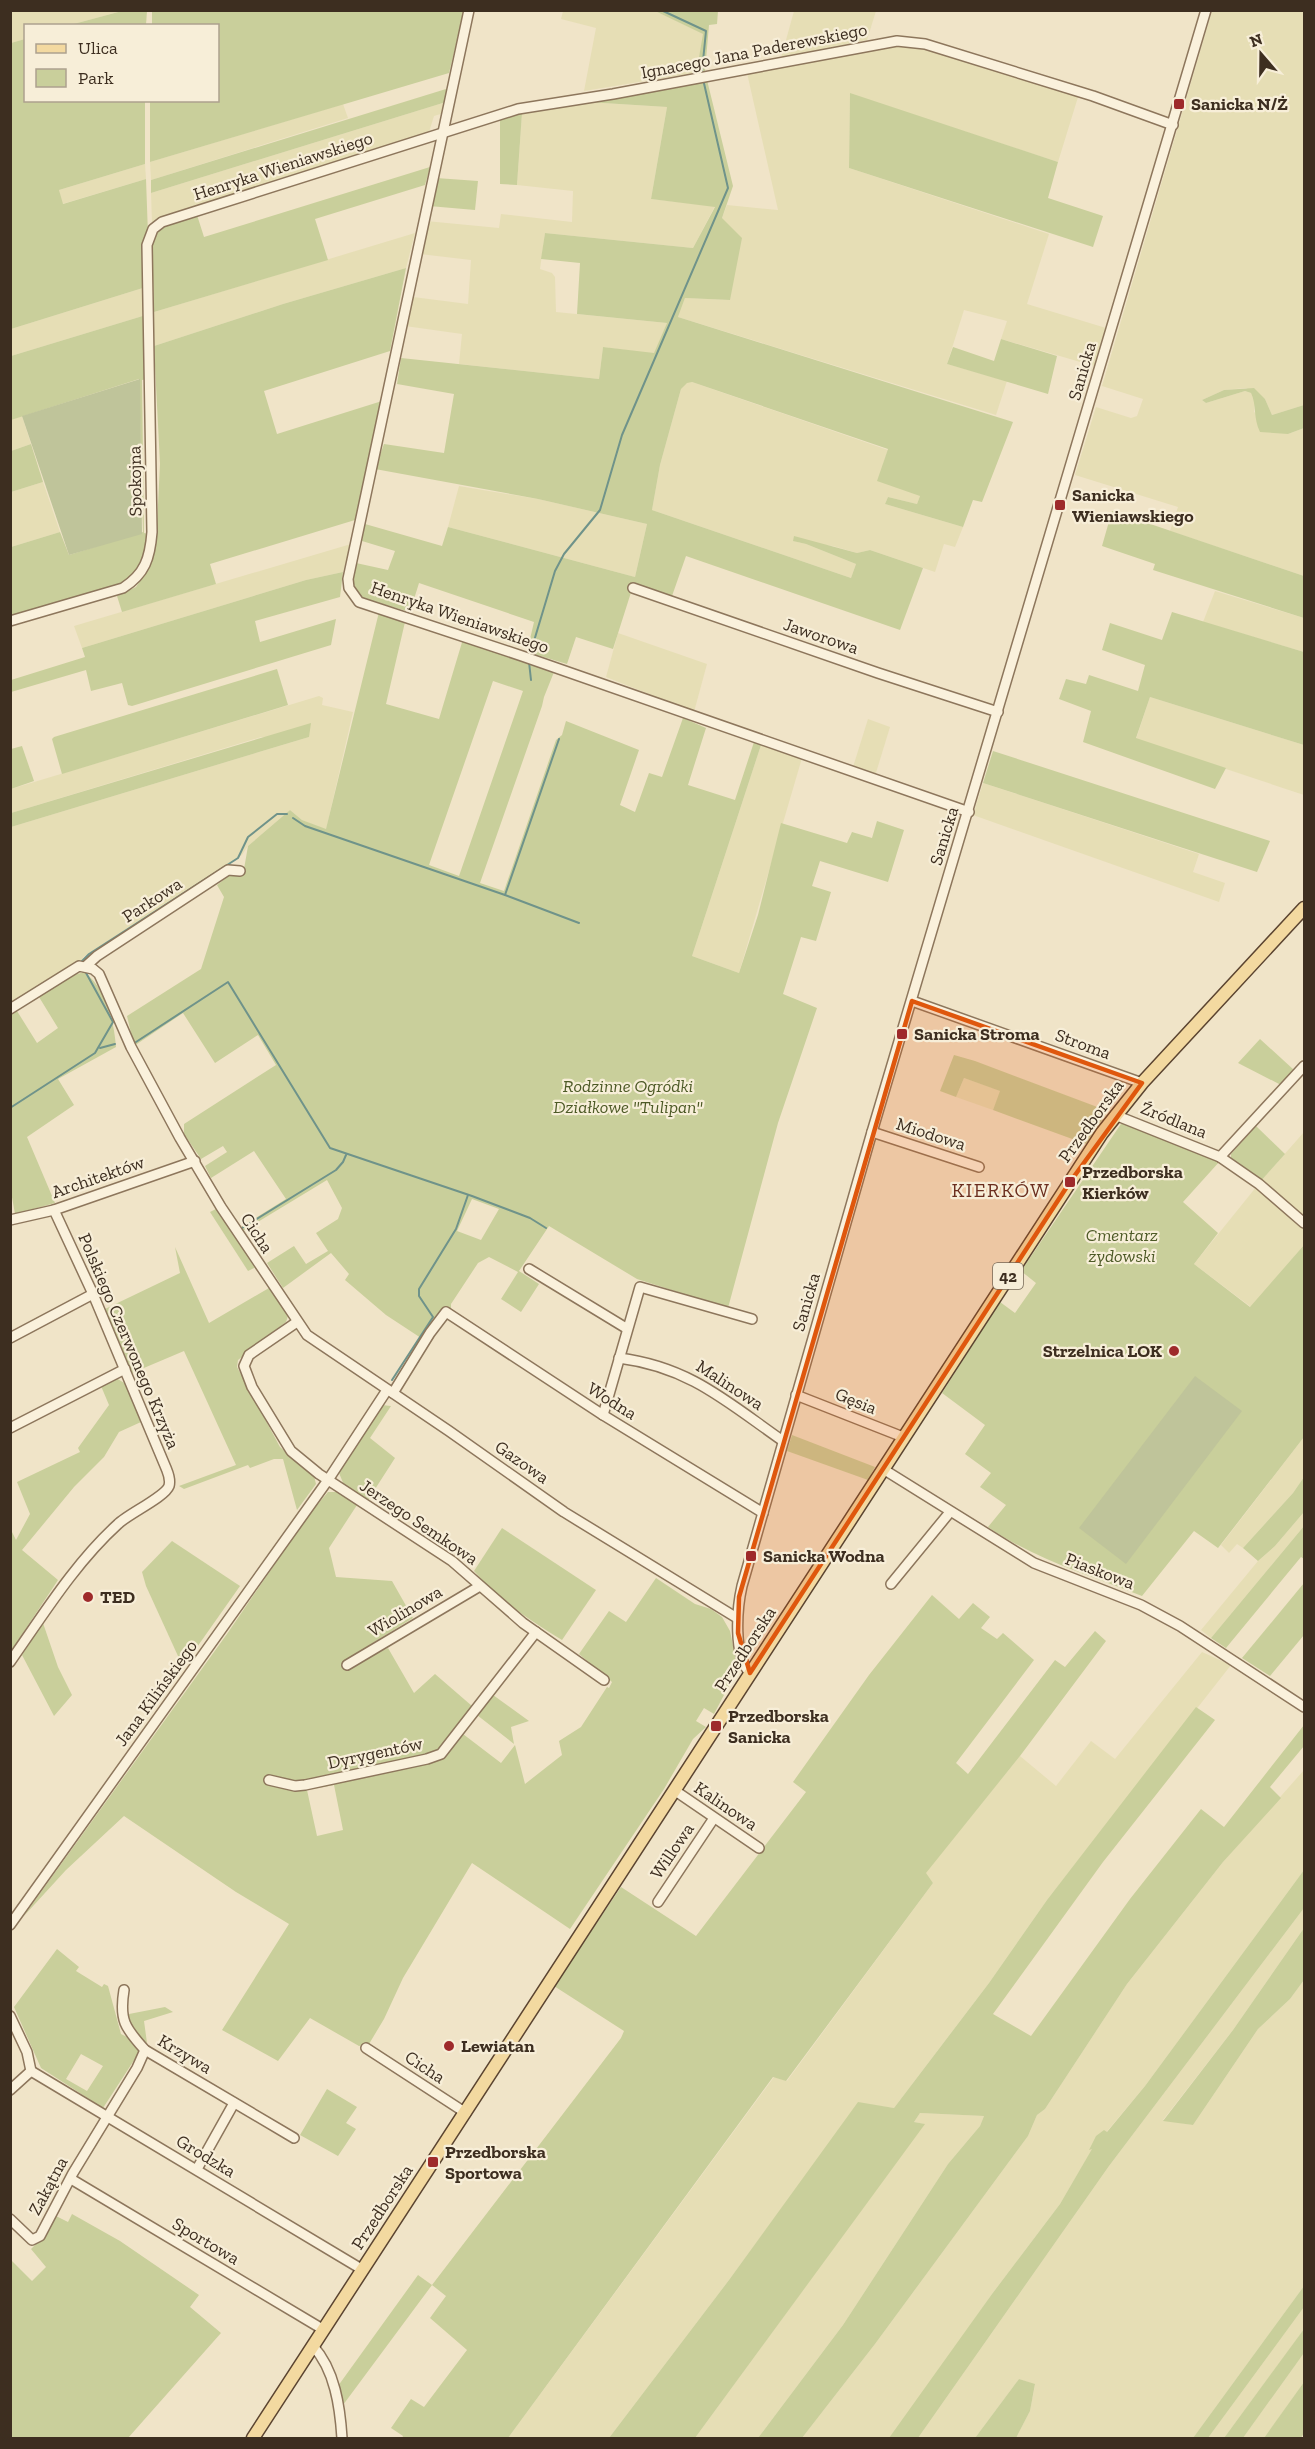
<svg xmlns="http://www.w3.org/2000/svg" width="1315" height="2449" font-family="'Zilla Slab',serif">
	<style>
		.farmland { fill: #e6deb5 }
		.green { fill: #c9cf9b; fill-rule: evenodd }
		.cemetery { fill: #bfc49a }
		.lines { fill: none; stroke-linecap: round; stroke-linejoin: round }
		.stream { stroke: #6f938a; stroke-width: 2 }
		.minor-casing { stroke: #8d765c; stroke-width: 12 }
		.major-casing { stroke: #5b4430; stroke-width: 15 }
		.minor { stroke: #faf1dc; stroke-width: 9 }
		.major { stroke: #f3d9a0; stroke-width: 12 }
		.marked { fill: #df570d; fill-opacity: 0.2; stroke: #df570d; stroke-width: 4.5; stroke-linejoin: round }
		.poi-dot { fill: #9e2a2b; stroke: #f7eed8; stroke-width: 2 }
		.labels { text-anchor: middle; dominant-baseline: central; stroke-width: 4.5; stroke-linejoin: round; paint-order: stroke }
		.shield { fill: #f7eed8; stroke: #756857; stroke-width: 1.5 }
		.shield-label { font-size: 16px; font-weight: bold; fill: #3d2e20 }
		.street-label { font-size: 18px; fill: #3d2e20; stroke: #f7eed8 }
		.poi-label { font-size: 18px; font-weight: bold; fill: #3d2e20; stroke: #f7eed8; text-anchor: start }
		.park-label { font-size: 18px; font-style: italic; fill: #4d5a26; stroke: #f7eed8 }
		.neighbourhood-label { font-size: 20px; letter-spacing: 1.5px; fill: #6b2e1e; stroke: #f7eed8 }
	</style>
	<rect width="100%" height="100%" fill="#f0e4c8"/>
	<g class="farmland">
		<polygon points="11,11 122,11 70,25 26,26 25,39 11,43"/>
		<polygon points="563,11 655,11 704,34 698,63 700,72 584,91 596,28 561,19"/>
		<polygon points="794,11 876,11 867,40 781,58"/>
		<polygon points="1212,11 1304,11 1304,405 1272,415 1265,399 1246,388 1224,390 1202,400 1206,403 1245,391 1251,393 1255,403 1254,412 1288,434 1304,428 1304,576 1170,531 1178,507 1075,475 1096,407 1131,418 1137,416 1143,399 1102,386"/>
		<polygon points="897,44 918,47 1078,97 1058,162 850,94 849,168 1049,234 1027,304 1106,328 1094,366 1001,339 1007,321 964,310 947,364 1007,381 996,415 678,317 685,298 730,300 722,218 727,205 778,210 747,73"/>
		<polygon points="446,102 444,113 434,116 429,132 425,136 152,223 151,193"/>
		<polygon points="587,102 667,107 651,199 715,206 693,248 545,233 540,269 552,273 555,277 556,312 667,323 654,354 603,347 599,379 459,364 462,334 405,326 413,297 468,304 471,260 420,254 426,221 499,228 501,214 572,222 573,191 517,185 522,113"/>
		<polygon points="343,104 348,118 151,180 150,162"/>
		<polygon points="145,164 146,179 62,204 59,190"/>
		<polygon points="415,233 406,268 283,304 154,346 154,312"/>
		<polygon points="146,287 146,315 11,356 11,329"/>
		<polygon points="687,382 692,382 888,450 883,464 920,496 917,504 888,497 885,504 963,527 955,547 944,544 935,572 870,550 857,553 833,546 794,541 806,544 856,564 851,578 652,510 660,465 681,389"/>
		<polygon points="22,416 31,444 11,451 10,420"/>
		<polygon points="43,482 60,532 11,547 11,492"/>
		<polygon points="459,486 538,499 647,524 635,577 448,527"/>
		<polygon points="351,544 343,572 306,580 82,648 74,626"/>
		<polygon points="1215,591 1304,618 1304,652 1203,622"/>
		<polygon points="618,633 707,664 694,712 606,677"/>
		<polygon points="319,696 323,698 322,705 353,712 326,830 302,820 290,810 248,846 242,855 83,957 82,963 11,1005 11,827 309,737 261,737 11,813 11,789"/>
		<polygon points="1150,697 1304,745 1304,795 1136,739"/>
		<polygon points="868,719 890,727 875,776 853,767"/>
		<polygon points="761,745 802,758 739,973 692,956"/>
		<polygon points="983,783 1199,854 1193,872 1225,883 1219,902 973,815"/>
		<polygon points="964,1078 1001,1091 993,1110 956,1097"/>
		<polygon points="1304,1132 1304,1219 1260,1182"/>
		<polygon points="1257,1186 1304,1228 1304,1245 1251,1307 1194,1264"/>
		<polygon points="1304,1437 1304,1477 1293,1493 1243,1548 1237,1544 1229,1553 1221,1545"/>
		<polygon points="1304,1512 1304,1526 1211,1638 1201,1630 1258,1561 1275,1546"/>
		<polygon points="1202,1652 1231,1665 1047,1900 989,1983 894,2108 859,2103 729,2280 609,2438 508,2438 774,2077 787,2081 933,1883 925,1873 1020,1756 1056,1786 1091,1741 1115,1759"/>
		<polygon points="1304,1770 1304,1870 1145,2086 1093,2148 1060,2204 992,2294 911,2411 889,2438 802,2438 875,2344 1028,2136 1037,2115 1045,2109 1127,1984 1223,1862"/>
		<polygon points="1304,1908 1304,1928 1233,2030 1163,2120 1193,2125 1258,2029 1290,1999 1304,1980 1304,2286 1193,2438 1016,2438 1030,2411 1035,2385 1019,2379 975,2438 918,2438 1109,2166"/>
		<polygon points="920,2113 984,2116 980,2126 948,2164 843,2325 758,2438 695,2438 924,2124 914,2122"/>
		<polygon points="1304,2307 1304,2329 1295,2342 1224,2438 1208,2438"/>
		<polygon points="1304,2353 1304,2382 1275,2423 1264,2438 1243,2438"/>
	</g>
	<g class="green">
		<polygon points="122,11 147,11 146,25 70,25"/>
		<polygon points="152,11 152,10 464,11 449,73 150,162 150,101 218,100 218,26 152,25"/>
		<polygon points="655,11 718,11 717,24 709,25 705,71 700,72 698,63 703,34"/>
		<polygon points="25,39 26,100 145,101 145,164 59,190 63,204 146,179 148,235 146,287 11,329 11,43"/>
		<polygon points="707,80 733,186 722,218 742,238 730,300 685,298 678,317 1013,422 982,502 973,500 963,527 885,504 888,497 917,504 920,496 877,481 888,449 692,382 687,383 681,389 660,465 652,510 851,578 856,564 806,544 793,541 794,536 857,553 870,550 923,568 900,630 686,556 672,596 634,583 613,649 576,637 567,664 527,652 534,622 419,583 410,612 362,598 354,591 351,576 356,563 388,570 395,551 362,541 365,524 442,546 448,527 635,577 647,524 538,499 375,469 384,444 444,453 454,394 397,384 401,358 599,379 603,347 654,353 667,323 577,314 580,263 541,259 545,233 693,248 715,207 651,199 667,107 587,102"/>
		<polygon points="446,89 446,102 151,193 151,180"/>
		<polygon points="850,93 1058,162 1048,198 1103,216 1093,247 849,168"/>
		<polygon points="522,113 517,185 500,184 500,119"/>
		<path d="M430,167L425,185L315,219L328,260L154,312L152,245C156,222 178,220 197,215L204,237Z"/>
		<polygon points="436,178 478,181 475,210 429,206"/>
		<polygon points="406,268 390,351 264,391 277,434 382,401 373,449 355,520 210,564 216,584 122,612 117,596 136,587 150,566 156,546 160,464 154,346 283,304"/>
		<polygon points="146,315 147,379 142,380 144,533 148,534 145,562 128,582 11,618 11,547 60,532 69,555 143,532 139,379 11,420 11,356"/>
		<polygon points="1001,339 1057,356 1048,394 947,364 953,347 994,361"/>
		<path d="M1254,388L1265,399L1272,415L1304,405V428L1288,434L1260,432C1253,418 1257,406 1251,393L1245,391L1206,403L1202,400L1224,390Z"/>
		<polygon points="31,444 43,482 11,492 11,451"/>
		<polygon points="1112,511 1304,576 1304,618 1153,570 1155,564 1102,546"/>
		<polygon points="343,572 340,597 255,621 260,642 336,619 331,645 132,706 128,705 122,683 91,691 86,670 11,692 11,680 85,657 82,648 306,580"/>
		<path d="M379,612L405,622L386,704L439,719L463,639L554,672L544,697L542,706L480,883L504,891L556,740L562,735L566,721L639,750L620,805L635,812L649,773L662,777L683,718L706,728L688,785L735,800L754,742L761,745L692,956L739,973L758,915L781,823L847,843L852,832L872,838L877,821L904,830L888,882L820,861L812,886L831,892L816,941L801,937L783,994L817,1008L778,1123L728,1308L637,1279L549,1226L519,1271L539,1284L521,1312L501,1299L518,1272L489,1257L478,1263L451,1304V1309H444L421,1338L386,1315L345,1280L349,1274L331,1253L283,1288L267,1263L294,1246L306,1264L328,1251L316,1233L338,1219L342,1208L327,1180L243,1231L241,1227L286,1199L254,1151L211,1178L205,1166L227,1152L223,1146L201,1159L184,1134V1124L276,1065L258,1035L215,1063L183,1013L134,1046L127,1016L201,969L224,897L217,885L231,874L244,869L248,846L290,810L302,820L326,829ZM493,681L523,691L459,876L429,865ZM472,1199L499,1209L481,1240L457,1231Z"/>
		<polygon points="1172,612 1304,652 1304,745 1150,697 1136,738 1226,768 1215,789 1083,742 1091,711 1059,699 1066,679 1086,684 1089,675 1138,691 1145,665 1102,650 1110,623 1162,640"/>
		<polygon points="277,669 288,705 62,774 52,739 54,737"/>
		<polygon points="311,723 309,737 11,827 11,813"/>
		<polygon points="22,746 34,781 11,789 11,749"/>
		<polygon points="993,751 1270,841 1257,872 983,783"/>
		<path d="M84,972C106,988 114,1021 116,1047L58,1079L74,1105L27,1137L55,1203L15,1214L10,1186V1015L17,1011L37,1043L58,1028L39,997L71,976Z"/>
		<polygon points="1260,1039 1294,1070 1281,1085 1238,1063"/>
		<polygon points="954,1055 975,1061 1108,1111 1086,1144 993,1110 1000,1091 964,1078 956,1097 940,1091"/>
		<path d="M1123,1121L1220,1161L1183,1202L1218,1233L1194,1264L1250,1307L1304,1245V1437L1218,1548L1194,1531L1142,1596C1091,1576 1034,1559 988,1527L1006,1505L980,1487L991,1473L965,1454L985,1425L942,1393L1000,1302L1015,1313L1036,1283L1021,1271Z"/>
		<polygon points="1256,1126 1285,1154 1260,1182 1231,1159 1231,1154"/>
		<polygon points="218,1208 256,1267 248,1271 210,1212"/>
		<polygon points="175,1247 209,1323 269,1288 288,1316 286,1322 238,1360 237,1367 280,1447 314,1476 316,1484 297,1510 283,1459 274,1459 250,1468 248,1465 184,1489 179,1486 236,1465 184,1351 132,1373 105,1309 180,1273"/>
		<polygon points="116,1378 126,1384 141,1422 119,1432 104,1457 74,1487 22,1550 58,1580 11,1651 10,1528 16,1540 30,1514 17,1482 80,1452 78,1448 109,1405 101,1386"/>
		<polygon points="382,1405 391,1406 370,1438 395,1458 368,1500 344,1485 339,1473 343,1463"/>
		<polygon points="792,1435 875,1467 868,1480 787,1451"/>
		<polygon points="1304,1477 1304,1512 1275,1546 1258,1561 1243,1548 1293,1493"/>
		<path d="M328,1492H338L357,1505L329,1548L336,1577L392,1581L413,1618L347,1659L350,1666L388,1648L414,1693L435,1674L472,1706L449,1740L454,1744L463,1734L501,1763L515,1745L525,1784L562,1755L559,1741L581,1727L607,1687L609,1688L612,1682L579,1654L609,1611L626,1622L656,1578L695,1604L711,1609L722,1617L730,1631L736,1660L735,1674L714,1714L704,1708L696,1721L706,1727L693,1739L664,1789L570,1929L472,1863L403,1978L384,2019L369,2044L359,2046L310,2018L278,2061L222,2030L289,1924L236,1892L124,1816L66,1870L23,1917L227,1634L307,1517ZM334,1785L343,1830L317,1836L307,1790Z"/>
		<polygon points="1304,1526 1304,1559 1301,1557 1226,1648 1211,1638"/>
		<path d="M502,1528L596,1590L562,1640C528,1619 501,1602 474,1571Z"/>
		<polygon points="172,1541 240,1586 183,1667 146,1586 142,1572"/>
		<polygon points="1304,1583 1304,1635 1270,1676 1242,1658"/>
		<polygon points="932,1595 959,1619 973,1603 990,1617 981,1628 997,1639 1003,1633 1034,1660 956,1763 968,1774 1055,1660 1065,1667 1095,1631 1106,1641 1020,1756 926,1873 933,1883 786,2081 773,2077 508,2438 402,2438 403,2436 391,2428 411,2399 424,2407 467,2350 430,2318 446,2296 432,2285 343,2405 338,2386 418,2275 432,2285 621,2038 624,2031 554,1986 621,1887 696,1936 806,1792 793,1782 869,1675"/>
		<polygon points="43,1623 58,1667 72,1695 54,1716 22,1655"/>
		<polygon points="493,1695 529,1721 511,1727 514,1744 477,1715"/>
		<polygon points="1196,1707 1215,1720 1103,1862 993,2014 1031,2036 1130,1899 1201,1809 1224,1827 1304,1725 1304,1746 1270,1787 1281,1798 1223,1862 1127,1984 1045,2109 1037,2115 1028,2136 875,2344 802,2438 758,2438 843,2325 948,2164 980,2126 984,2116 920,2113 914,2122 925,2124 695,2438 609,2438 729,2280 858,2102 894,2108 989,1983 1047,1900"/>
		<polygon points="1304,1870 1304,1908 1109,2166 918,2438 889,2438 992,2294 1060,2204 1092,2149 1089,2150 1096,2136 1104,2130 1107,2132 1145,2086"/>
		<polygon points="1304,1928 1304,1980 1290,1999 1258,2029 1193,2125 1163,2121 1233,2030"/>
		<path d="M57,1949L79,1967L76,1971L102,1987L104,1984L108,1986L121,2034L129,2038L140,2051L103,2108L41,2068L14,2007ZM81,2054L103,2066L87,2091L66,2079Z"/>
		<path d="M165,2007L173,2012L144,2021L147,2043C134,2034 129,2029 129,2014Z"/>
		<polygon points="327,2089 357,2107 346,2123 356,2129 338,2156 300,2135"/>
		<polygon points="72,2214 120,2241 199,2295 190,2307 221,2333 128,2438 11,2438 10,2259 32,2281 46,2267 31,2249 43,2237 56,2216 68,2222"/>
		<polygon points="1304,2286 1304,2307 1208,2438 1193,2438"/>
		<polygon points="1304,2329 1304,2353 1243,2438 1224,2438"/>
		<polygon points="1019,2379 1035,2384 1030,2411 1016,2438 975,2438"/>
		<polygon points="1304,2382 1304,2433 1301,2438 1264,2438"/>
	</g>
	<g class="cemetery">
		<polygon points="140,379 142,534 69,555 22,416"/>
		<polygon points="1195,1376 1242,1411 1126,1564 1079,1528"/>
	</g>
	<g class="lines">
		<g class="stream">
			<polyline points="661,10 706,31 702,71"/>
			<polyline points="531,651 555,571 564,554 600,510 622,435 728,188 703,79"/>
			<polyline points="529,662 531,680"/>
			<polyline points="293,818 305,826 505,895 579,923"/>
			<polyline points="505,895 559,739"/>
			<polyline points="81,962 89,954 238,858 248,837 277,814 287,814"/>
			<polyline points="136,1042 228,982 330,1148 472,1196 530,1218 546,1228"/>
			<polyline points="100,1048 115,1044"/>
			<polyline points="10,1108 95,1053 113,1022 85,971"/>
			<polyline points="242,1228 336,1170 343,1162 346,1155"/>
			<polyline points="392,1380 433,1317 419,1296 419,1289 456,1229 468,1195"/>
		</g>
		<g class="minor-casing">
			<g id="minor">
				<polyline points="469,10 348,579 349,588 359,602 522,656 969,812"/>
				<polyline points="633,588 878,673 998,712"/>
				<path d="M10,621L123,588C145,574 150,558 152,532L147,245L153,229L162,222L518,109L613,94L897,41L925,44L1093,96L1173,125"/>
				<polyline points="86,966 97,956 228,870 240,871"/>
				<polyline points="912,1001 1142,1083"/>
				<polyline points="10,1009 79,966 93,969 99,974 131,1047 180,1138 221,1207 307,1335 449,1431 564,1512 737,1618"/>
				<polyline points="1115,1115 1220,1157 1259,1184 1304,1223"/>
				<polyline points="872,1132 979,1167"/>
				<polyline points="1220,1157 1304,1066"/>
				<polyline points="10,1220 54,1210 195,1161"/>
				<polyline points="529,1269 626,1328"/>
				<polyline points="297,1322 249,1355 244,1366 252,1387 291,1451 319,1474 452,1561 523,1623 604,1680"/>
				<polyline points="10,1338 93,1294"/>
				<path d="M619,1358C690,1367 727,1402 783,1441"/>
				<polyline points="393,1393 430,1333 446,1312 603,1415 763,1513"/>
				<polyline points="796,1395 903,1437"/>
				<polyline points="603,1415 640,1287 752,1319"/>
				<polyline points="10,1428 125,1369"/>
				<polyline points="883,1469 1034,1563 1141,1605 1180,1626 1304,1707"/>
				<polyline points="891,1584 950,1512"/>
				<path d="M10,1662C43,1615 75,1563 118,1524C128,1514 165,1497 169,1486C171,1479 168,1473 166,1468L93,1294L54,1210"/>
				<polyline points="347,1665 480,1586"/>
				<path d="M750,1673C733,1656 737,1608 742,1586L872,1132L1206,10"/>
				<polyline points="269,1780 295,1786 305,1785 427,1759 441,1754 536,1632"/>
				<polyline points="674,1790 759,1848"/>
				<polyline points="658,1902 714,1818"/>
				<polyline points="10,1925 328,1480 387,1390"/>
				<path d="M124,1990C119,2020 125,2028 145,2050L294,2138"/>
				<polyline points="10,2016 27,2052 31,2071"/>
				<polyline points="366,2048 466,2113"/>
				<polyline points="31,2071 363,2270"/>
				<polyline points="10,2090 31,2071"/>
				<polyline points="197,2169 234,2103"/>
				<polyline points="71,2179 324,2330"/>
				<polyline points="10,2219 32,2240 40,2236 73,2173 137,2068 145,2050"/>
				<path d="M313,2346C335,2370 340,2407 342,2438"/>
			</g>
		</g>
		<g class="major-casing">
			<polyline id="major" points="253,2438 1102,1133 1142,1083 1304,908"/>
		</g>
		<use href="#minor" class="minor"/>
		<use href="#major" class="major"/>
	</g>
	<path class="marked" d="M912,1001L1142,1083L1070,1182L750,1673L738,1633L739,1597Z"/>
	<g class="poi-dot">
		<rect x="1173" y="98" width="12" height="12" rx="3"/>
		<rect x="1054" y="499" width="12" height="12" rx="3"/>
		<rect x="896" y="1028" width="12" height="12" rx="3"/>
		<rect x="1064" y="1176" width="12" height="12" rx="3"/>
		<circle cx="1174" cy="1351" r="6"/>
		<rect x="745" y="1550" width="12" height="12" rx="3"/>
		<circle cx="88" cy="1597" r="6"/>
		<rect x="710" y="1720" width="12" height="12" rx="3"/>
		<circle cx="449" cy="2046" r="6"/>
		<rect x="427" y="2156" width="12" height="12" rx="3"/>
	</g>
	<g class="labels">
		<rect class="shield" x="993" y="1263" width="30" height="26" rx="4.5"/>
		<g class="shield-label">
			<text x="1008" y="1276">42</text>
		</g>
		<g class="street-label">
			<text transform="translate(754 51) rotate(-11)">Ignacego Jana Paderewskiego</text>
			<text transform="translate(283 166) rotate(-18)">Henryka Wieniawskiego</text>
			<text transform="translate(1082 371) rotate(-74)">Sanicka</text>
			<text transform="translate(135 481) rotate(-91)">Spokojna</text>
			<text transform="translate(460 617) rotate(19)">Henryka Wieniawskiego</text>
			<text transform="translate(821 636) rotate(19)">Jaworowa</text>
			<text transform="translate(944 836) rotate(-73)">Sanicka</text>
			<text transform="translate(152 900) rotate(-33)">Parkowa</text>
			<text transform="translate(1083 1044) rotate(20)">Stroma</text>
			<text transform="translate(1174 1120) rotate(22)">Źródlana</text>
			<text transform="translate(1091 1121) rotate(-54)">Przedborska</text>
			<text transform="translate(931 1134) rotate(18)">Miodowa</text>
			<text transform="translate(98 1177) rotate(-19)">Architektów</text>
			<text transform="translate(257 1233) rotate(57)">Cicha</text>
			<text transform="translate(806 1302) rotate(-74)">Sanicka</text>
			<text transform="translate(129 1341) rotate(67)">Polskiego Czerwonego Krzyża</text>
			<text transform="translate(730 1385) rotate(33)">Malinowa</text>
			<text transform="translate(612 1401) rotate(32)">Wodna</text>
			<text transform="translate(856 1401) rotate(22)">Gęsia</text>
			<text transform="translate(522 1462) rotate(35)">Gazowa</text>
			<text transform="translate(419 1522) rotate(34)">Jerzego Semkowa</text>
			<text transform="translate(1100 1571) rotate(21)">Piaskowa</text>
			<text transform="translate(405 1611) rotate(-31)">Wiolinowa</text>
			<text transform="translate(745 1649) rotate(-57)">Przedborska</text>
			<text transform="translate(156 1693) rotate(-54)">Jana Kilińskiego</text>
			<text transform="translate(375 1753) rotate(-12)">Dyrygentów</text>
			<text transform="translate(726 1806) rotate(34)">Kalinowa</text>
			<text transform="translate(672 1851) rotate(-56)">Willowa</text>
			<text transform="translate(185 2054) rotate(31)">Krzywa</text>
			<text transform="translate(425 2067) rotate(33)">Cicha</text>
			<text transform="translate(206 2156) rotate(31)">Grodzka</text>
			<text transform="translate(48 2186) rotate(-62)">Zakątna</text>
			<text transform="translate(382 2207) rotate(-57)">Przedborska</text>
			<text transform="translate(206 2241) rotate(31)">Sportowa</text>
		</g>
		<g class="poi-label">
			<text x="1191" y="104">Sanicka N/Ż</text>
			<text x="1072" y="495">Sanicka<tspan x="1072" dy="21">Wieniawskiego</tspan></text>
			<text x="914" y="1034">Sanicka Stroma</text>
			<text x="1082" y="1172">Przedborska<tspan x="1082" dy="21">Kierków</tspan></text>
			<text x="1162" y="1351" text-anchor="end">Strzelnica LOK</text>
			<text x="763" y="1556">Sanicka Wodna</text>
			<text x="100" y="1597">TED</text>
			<text x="728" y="1716">Przedborska<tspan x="728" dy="21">Sanicka</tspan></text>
			<text x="461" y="2046">Lewiatan</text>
			<text x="445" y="2152">Przedborska<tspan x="445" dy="21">Sportowa</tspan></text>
		</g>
		<g class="park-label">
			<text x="628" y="1086">Rodzinne Ogródki<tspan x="628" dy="21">Działkowe "Tulipan"</tspan></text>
			<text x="1122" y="1235">Cmentarz<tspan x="1122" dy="21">żydowski</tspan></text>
		</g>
		<g class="neighbourhood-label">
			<text x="1001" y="1190">KIERKÓW</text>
		</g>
	</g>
	<rect width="1315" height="2449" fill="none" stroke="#3d2e20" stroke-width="24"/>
	<rect x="24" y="24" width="195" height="78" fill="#f7eed8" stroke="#ada18e" stroke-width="1.5"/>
	<rect x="36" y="44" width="30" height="9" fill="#f3d9a0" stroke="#ada18e" stroke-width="1.5"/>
	<text x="78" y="54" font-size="18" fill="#3d2e20">Ulica</text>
	<rect x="36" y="69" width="30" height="18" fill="#c9cf9b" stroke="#ada18e" stroke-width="1.5"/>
	<text x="78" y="84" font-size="18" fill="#3d2e20">Park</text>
	<g transform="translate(1261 54) rotate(340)" stroke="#f7eed8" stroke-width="4.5" paint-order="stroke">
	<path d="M0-4.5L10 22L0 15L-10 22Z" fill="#3d2e20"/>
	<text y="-9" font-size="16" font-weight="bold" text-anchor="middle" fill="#3d2e20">N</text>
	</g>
</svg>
